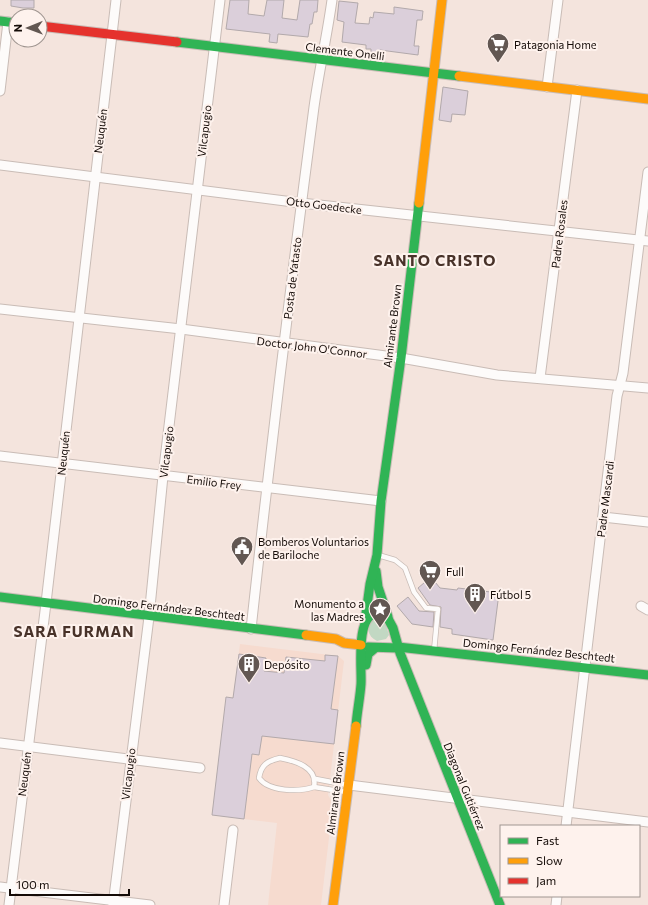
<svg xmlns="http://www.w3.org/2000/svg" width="648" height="905" font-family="Commissioner,sans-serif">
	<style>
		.built { fill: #f6dbcf }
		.green { fill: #c2d8c3 }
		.building { fill: #dbcfda; stroke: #b2a9ab }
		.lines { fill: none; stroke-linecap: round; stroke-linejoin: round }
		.lane-casing { stroke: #c9bcb6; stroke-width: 6 }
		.street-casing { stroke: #c9bcb6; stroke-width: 11 }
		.fast-casing { stroke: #c9bcb6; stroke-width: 11 }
		.slow-casing { stroke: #c9bcb6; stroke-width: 11 }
		.jam-casing { stroke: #c9bcb6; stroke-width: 11 }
		.lane { stroke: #fdfbfa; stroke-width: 4.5 }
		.street { stroke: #fdfbfa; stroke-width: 9 }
		.fast { stroke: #30b455; stroke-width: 9 }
		.slow { stroke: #ff9f0a; stroke-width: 9 }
		.jam { stroke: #e5322d; stroke-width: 9 }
		.labels { text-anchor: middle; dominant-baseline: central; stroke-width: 4; stroke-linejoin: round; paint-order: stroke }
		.poi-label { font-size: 11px; fill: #140b07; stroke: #fef2ed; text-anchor: start }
		.street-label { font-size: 11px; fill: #140b07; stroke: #fef2ed }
		.district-label { font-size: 15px; font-weight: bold; letter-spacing: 1px; fill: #483229; stroke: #fef2ed }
	</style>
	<rect width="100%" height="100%" fill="#f4e4dd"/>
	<polygon class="built" points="240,644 338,656 344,661 328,795 333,804 321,905 268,905 277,823 212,815 226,697 233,698"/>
	<path class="green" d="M374,619H384L389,635L386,639L377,641C366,635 367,627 374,619Z"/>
	<g class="building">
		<polygon points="11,0 34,0 34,8 23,8 11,6"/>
		<polygon points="230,0 249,0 248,14 264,16 267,0 284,0 282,18 297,20 300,0 318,0 317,12 314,12 312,24 310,24 308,37 278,34 277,43 269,42 270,34 226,29"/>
		<polygon points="339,1 358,3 355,23 369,24 370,17 373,18 374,12 394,14 394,7 423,11 422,20 417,20 414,46 419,46 418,55 380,50 379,54 371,53 371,49 366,49 366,45 342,42 344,22 337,20"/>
		<polygon points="443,87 468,91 465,115 452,114 451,122 439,120"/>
		<polygon points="431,577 440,588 457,590 458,588 499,593 493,640 452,634 452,629 440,627 441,607 430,605 418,588"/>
		<polygon points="408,597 419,611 434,612 433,627 412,624 397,606"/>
		<polygon points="239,654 266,658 264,671 284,673 286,657 325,661 325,655 338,656 331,709 338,710 334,744 262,736 259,755 252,754 244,819 212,815 226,697 233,698"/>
	</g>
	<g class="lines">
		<g class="lane-casing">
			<g id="lane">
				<polyline points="378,555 395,560 405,568 414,592 426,608 438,609 434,651"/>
				<path d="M280,758C295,761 318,767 314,787C299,792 269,792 259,778C261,765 267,761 280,758Z"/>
				<polyline points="316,779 347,785"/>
				<polyline points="314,787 346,792"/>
			</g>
		</g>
		<g class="street-casing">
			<g id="street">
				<polyline points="547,87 558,0"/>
				<polyline points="0,91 8,22"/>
				<polyline points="0,165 301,203 648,241"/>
				<polyline points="0,309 181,329 401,358 497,375 648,388"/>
				<polyline points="540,378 577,90"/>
				<polyline points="0,456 381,501"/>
				<polyline points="603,517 648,522"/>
				<polyline points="641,606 648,610"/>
				<path d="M251,629C270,455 291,281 314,107C319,71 327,36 332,0"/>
				<polyline points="0,743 200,768"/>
				<polyline points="349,785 648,822"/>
				<polyline points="566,826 617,396 623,373 648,172"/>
				<polyline points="0,887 150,905"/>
				<polyline points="9,905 46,603 116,0"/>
				<polyline points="113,905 149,617 163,476 220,0"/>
				<polyline points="224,905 233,830"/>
				<polyline points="556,905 557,896"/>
			</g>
		</g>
		<g class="fast-casing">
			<g id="fast">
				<polyline points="0,21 16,23"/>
				<polyline points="177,42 459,76"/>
				<polyline points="376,571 378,587 388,617"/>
				<polyline points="0,597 306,635"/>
				<polyline points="365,621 370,584 377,555 381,501 401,358 419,203"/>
				<polyline points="368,647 398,648"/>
				<polyline points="398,647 648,675"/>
				<polyline points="366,665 368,654 375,648"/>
				<path d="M356,726C357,712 360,698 361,684C362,669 355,615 377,613C379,613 384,614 386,615L393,628L400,653L500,905"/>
			</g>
		</g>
		<g class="slow-casing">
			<g id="slow">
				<polyline points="459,76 648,99"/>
				<polyline points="419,203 442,0"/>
				<polyline points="306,635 336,639 344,643 361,645"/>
				<polyline points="333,905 356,726"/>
			</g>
		</g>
		<g class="jam-casing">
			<polyline id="jam" points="40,26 177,42"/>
		</g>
		<use href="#lane" class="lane"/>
		<use href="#street" class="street"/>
		<use href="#fast" class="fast"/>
		<use href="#slow" class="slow"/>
		<use href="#jam" class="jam"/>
	</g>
	<defs>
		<g id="supermarket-pin" transform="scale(1.15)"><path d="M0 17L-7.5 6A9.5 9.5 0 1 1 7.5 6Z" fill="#625752" stroke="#fef2ed"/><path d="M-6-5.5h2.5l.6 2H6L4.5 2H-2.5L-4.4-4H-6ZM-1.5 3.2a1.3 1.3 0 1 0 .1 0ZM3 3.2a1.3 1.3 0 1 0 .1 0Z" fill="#fff"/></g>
		<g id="civic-pin" transform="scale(1.15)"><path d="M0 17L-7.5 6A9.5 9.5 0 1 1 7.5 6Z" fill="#625752" stroke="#fef2ed"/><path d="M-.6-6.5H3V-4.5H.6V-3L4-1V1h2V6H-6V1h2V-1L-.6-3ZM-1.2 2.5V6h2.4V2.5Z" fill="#fff"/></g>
		<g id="building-pin" transform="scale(1.15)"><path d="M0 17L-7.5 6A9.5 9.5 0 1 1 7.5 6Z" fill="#625752" stroke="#fef2ed"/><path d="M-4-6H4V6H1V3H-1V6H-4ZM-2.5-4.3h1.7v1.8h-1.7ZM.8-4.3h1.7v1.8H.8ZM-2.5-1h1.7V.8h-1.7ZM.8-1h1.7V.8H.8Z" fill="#fff"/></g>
		<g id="sight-pin" transform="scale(1.15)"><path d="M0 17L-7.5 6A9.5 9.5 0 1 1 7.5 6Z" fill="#625752" stroke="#fef2ed"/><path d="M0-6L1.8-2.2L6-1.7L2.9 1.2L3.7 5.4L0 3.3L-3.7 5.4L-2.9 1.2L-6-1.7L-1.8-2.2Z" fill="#fff"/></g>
	</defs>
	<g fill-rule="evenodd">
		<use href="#supermarket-pin" x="498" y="44"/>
		<use href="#civic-pin" x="242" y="547"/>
		<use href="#supermarket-pin" x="430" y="571"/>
		<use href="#building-pin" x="475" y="594"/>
		<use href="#sight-pin" x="380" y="609"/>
		<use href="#building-pin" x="249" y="664"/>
	</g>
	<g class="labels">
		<g class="poi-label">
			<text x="514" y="44">Patagonia Home</text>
			<text x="258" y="541">Bomberos Voluntarios<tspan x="258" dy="13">de Bariloche</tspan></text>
			<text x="446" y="571">Full</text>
			<text x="490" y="594">Fútbol 5</text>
			<text x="364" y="603" text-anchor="end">Monumento a<tspan x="364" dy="13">las Madres</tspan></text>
			<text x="264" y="664">Depósito</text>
		</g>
		<g class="street-label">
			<text transform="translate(345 51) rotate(7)">Clemente Onelli</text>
			<text transform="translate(100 131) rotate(-83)">Neuquén</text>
			<text transform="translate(204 131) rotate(-83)">Vilcapugio</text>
			<text transform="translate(324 205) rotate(7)">Otto Goedecke</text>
			<text transform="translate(559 234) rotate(-83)">Padre Rosales</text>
			<text transform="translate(292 278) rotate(-83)">Posta de Yatasto</text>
			<text transform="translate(392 326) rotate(-83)">Almirante Brown</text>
			<text transform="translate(312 347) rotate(7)">Doctor John O'Connor</text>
			<text transform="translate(166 452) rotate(-83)">Vilcapugio</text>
			<text transform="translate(63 453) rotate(-84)">Neuquén</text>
			<text transform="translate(214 482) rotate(7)">Emilio Frey</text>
			<text transform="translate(605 499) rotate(-83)">Padre Mascardi</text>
			<text transform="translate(169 607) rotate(7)">Domingo Fernández Beschtedt</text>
			<text transform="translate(539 650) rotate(6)">Domingo Fernández Beschtedt</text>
			<text transform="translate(24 774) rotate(-83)">Neuquén</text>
			<text transform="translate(128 774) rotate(-83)">Vilcapugio</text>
			<text transform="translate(465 786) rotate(68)">Diagonal Gutiérrez</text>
			<text transform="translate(335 793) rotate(-83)">Almirante Brown</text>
		</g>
		<g class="district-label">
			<text x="435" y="260">SANTO CRISTO</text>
			<text x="74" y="631">SARA FURMAN</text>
		</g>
	</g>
	<rect x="500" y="825" width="140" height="72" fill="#fef2ed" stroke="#a09691"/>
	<rect x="508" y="838" width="20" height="6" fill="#30b455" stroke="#a09691"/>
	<text x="536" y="845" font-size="12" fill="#140b07">Fast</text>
	<rect x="508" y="858" width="20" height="6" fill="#ff9f0a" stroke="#a09691"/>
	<text x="536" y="865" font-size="12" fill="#140b07">Slow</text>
	<rect x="508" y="878" width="20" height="6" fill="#e5322d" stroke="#a09691"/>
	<text x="536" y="885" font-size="12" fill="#140b07">Jam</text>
	<g transform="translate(28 28) rotate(269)"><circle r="19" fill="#fef2ed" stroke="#a09691"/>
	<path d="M0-3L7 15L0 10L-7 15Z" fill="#625752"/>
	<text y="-6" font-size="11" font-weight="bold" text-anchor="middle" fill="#140b07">N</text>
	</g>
	<path d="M10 889v6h119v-6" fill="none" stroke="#140b07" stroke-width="2"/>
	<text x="16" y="889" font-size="12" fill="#140b07" stroke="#fef2ed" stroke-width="3" paint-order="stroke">100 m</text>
</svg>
